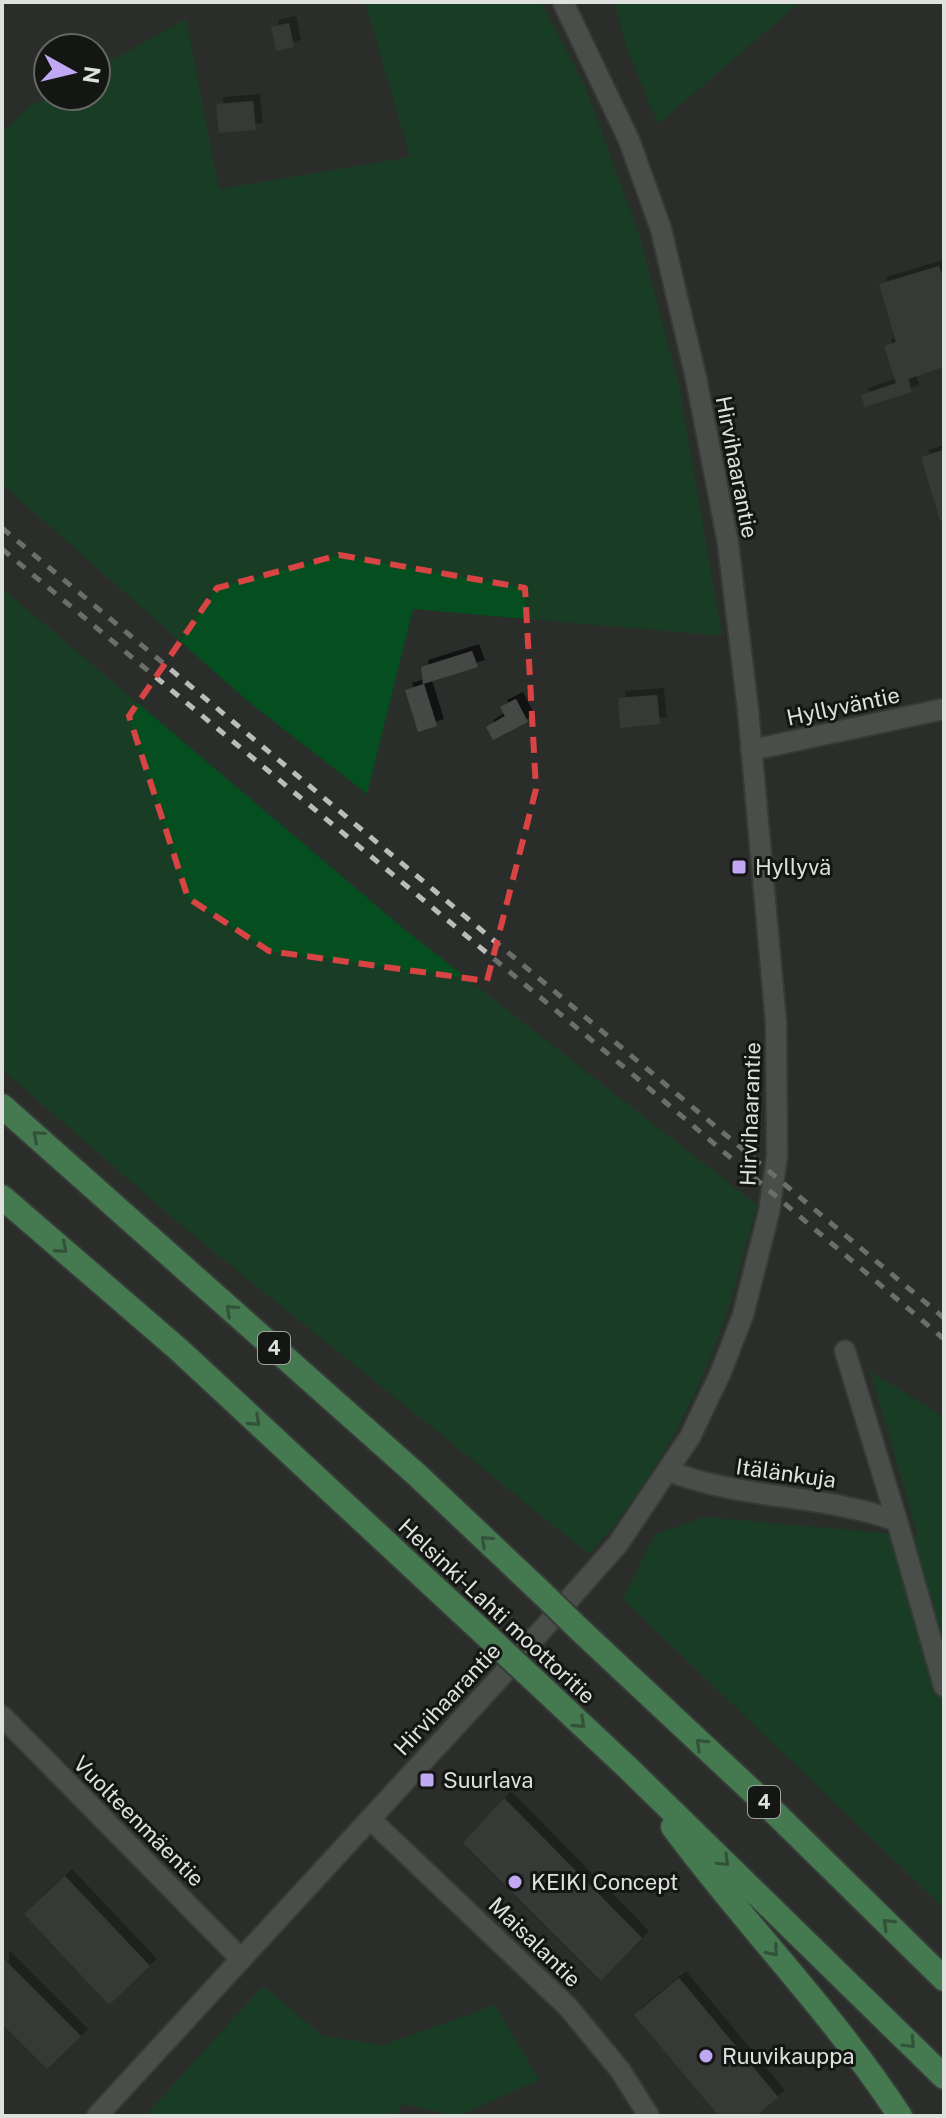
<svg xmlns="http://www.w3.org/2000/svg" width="946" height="2118" font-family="'Public Sans',sans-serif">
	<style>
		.green { fill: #054e1f }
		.building { fill: #444945; filter: url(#shadow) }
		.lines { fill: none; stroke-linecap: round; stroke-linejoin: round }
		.minor-casing { stroke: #474b48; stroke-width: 24 }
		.highway-casing { stroke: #474b48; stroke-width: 28 }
		.minor { stroke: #717671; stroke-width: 20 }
		.highway { stroke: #66d57f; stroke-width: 24 }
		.rail { stroke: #babdba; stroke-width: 5; stroke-dasharray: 10 10; stroke-linecap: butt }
		.highway-bridge-casing { stroke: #474b48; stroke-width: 28; stroke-linecap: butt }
		.highway-bridge { stroke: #66d57f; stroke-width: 24 }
		.oneway { stroke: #417f4f }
		.marked { fill: none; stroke: #d74443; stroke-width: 6; stroke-dasharray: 16 10; stroke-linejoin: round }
		.poi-dot { fill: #c1a8f3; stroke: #141614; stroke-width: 3 }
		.labels { text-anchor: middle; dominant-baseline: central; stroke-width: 6; stroke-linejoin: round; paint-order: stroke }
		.shield { fill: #141614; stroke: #a1a4a1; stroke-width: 2 }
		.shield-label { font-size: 20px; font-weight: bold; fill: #dee1de }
		.street-label { font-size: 22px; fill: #dee1de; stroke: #141614 }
		.poi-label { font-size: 22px; fill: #dee1de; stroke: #141614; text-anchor: start }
	</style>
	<defs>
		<filter id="shadow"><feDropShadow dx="7" dy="-7" stdDeviation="0" flood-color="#0009"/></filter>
	</defs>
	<rect width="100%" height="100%" fill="#2a2e2a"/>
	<g class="green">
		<path d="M365,2H541L585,86L639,234L679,385L722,636L413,609L367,794L250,703L2,484V125L7,129C38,92 51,96 96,96V69L186,19L219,189L410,157Z"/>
		<polygon points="614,2 800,2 658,124 626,47"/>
		<path d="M2,588L404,929L757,1205C744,1249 734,1297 717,1340C688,1416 645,1494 589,1554L182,1226L2,1069Z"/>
		<polygon points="870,1371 944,1417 944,1908 623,1599 655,1534 704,1517 918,1536"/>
		<polygon points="263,1986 323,2036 384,2045 495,2005 539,2080 458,2116 402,2104 396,2116 145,2116"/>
	</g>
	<g class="building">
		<polygon points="289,23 294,47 276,51 271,27"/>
		<polygon points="253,101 256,130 219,133 216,104"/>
		<polygon points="939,266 944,281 944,367 908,379 912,392 865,407 861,395 896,383 884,346 896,342 879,284"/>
		<polygon points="944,450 944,520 940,521 921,457"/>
		<polygon points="472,651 478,667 423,684 421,667"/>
		<polygon points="424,684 437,726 418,732 405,690"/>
		<polygon points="657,695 660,724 620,728 618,698"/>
		<polygon points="516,699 528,722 493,740 486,727 505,716 500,707"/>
		<polygon points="504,1798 642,1938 601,1981 463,1843"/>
		<polygon points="65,1876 150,1966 109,2005 24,1914"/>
		<polygon points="2,1957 81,2036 47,2069 2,2024"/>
		<polygon points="679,1978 778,2097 756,2116 719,2116 634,2015"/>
	</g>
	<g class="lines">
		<g class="minor-casing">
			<g id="minor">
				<polyline points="751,750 944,709"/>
				<polyline points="845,1351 897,1521"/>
				<path d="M669,1471C743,1500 823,1494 897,1521L944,1686"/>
				<polyline points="2,1716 241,1959"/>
				<polyline points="370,1819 568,2007 620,2070 649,2116"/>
				<polyline points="97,2116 496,1682 618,1544 690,1437 721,1372 743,1315 769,1212 777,1156 776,1023 748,710 728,543 696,378 661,229 629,140 563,2"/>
			</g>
		</g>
		<g class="highway-casing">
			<g id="highway">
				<polyline points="2,1106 416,1474 543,1594"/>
				<polyline points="2,1197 178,1349 503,1651"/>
				<polyline points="580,1630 768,1806 944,1979"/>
				<polyline points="532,1678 628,1768 944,2077"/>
				<path d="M673,1827C746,1926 833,2013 900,2116"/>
			</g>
		</g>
		<use href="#minor" class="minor"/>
		<use href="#highway" class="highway"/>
		<g class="rail">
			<polyline points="2,528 944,1318"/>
			<polyline points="2,549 631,1073 944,1339"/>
		</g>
		<g class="highway-bridge-casing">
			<g id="highway-bridge">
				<polyline points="543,1594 580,1630"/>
				<polyline points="503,1651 532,1678"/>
			</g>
		</g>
		<use href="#highway-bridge" class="highway-bridge"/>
	</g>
	<defs><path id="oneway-chevron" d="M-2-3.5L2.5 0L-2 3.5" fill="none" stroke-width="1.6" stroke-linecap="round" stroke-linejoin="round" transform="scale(2)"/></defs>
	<g class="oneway">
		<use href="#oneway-chevron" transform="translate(38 1136) rotate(-139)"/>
		<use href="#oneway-chevron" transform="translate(62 1248) rotate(41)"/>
		<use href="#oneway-chevron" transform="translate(231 1310) rotate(-138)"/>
		<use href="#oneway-chevron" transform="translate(255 1421) rotate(43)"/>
		<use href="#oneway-chevron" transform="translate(486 1541) rotate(-137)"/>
		<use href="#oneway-chevron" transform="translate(580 1723) rotate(43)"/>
		<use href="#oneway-chevron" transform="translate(701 1744) rotate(-137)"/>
		<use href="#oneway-chevron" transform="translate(724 1861) rotate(44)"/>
		<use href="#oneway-chevron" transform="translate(888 1924) rotate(-135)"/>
		<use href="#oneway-chevron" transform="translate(773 1951) rotate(50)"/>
		<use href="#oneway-chevron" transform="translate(910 2043) rotate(45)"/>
	</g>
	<path d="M0 0H946V2118H0ZM339,555L525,588L536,789L487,981L269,951L188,898L129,716L217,588Z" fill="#2a2e2a" fill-opacity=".55" fill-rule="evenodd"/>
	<path class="marked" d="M339,555L525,588L536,789L487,981L269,951L188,898L129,716L217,588Z"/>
	<g class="poi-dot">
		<rect x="731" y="859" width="16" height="16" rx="4"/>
		<rect x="419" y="1772" width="16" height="16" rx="4"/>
		<circle cx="515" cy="1882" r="8"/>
		<circle cx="706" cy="2056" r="8"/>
	</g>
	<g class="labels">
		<g class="shield">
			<rect x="258" y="1332" width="32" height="32" rx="6"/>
			<rect x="748" y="1786" width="32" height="32" rx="6"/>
		</g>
		<g class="shield-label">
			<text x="274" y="1348">4</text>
			<text x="764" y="1802">4</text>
		</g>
		<g class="street-label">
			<text transform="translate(737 467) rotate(79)">Hirvihaarantie</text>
			<text transform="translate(843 706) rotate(-12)">Hyllyväntie</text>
			<text transform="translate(750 1114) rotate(-88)">Hirvihaarantie</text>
			<text transform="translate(786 1473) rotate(8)">Itälänkuja</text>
			<text transform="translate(497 1611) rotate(43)">Helsinki-Lahti moottoritie</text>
			<text transform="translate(447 1699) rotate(-47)">Hirvihaarantie</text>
			<text transform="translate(139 1821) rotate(45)">Vuolteenmäentie</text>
			<text transform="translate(535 1942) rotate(44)">Maisalantie</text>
		</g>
		<g class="poi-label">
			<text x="755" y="867">Hyllyvä</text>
			<text x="443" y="1780">Suurlava</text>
			<text x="531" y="1882">KEIKI Concept</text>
			<text x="722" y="2056">Ruuvikauppa</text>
		</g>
	</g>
	<rect width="946" height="2118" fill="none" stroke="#dee1de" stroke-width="8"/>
	<g transform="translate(72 72) rotate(98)"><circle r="38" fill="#141614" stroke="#656765" stroke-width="2"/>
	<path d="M0-6L14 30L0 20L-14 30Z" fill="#c1a8f3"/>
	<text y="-12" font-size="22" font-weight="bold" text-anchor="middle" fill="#dee1de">N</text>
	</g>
</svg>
